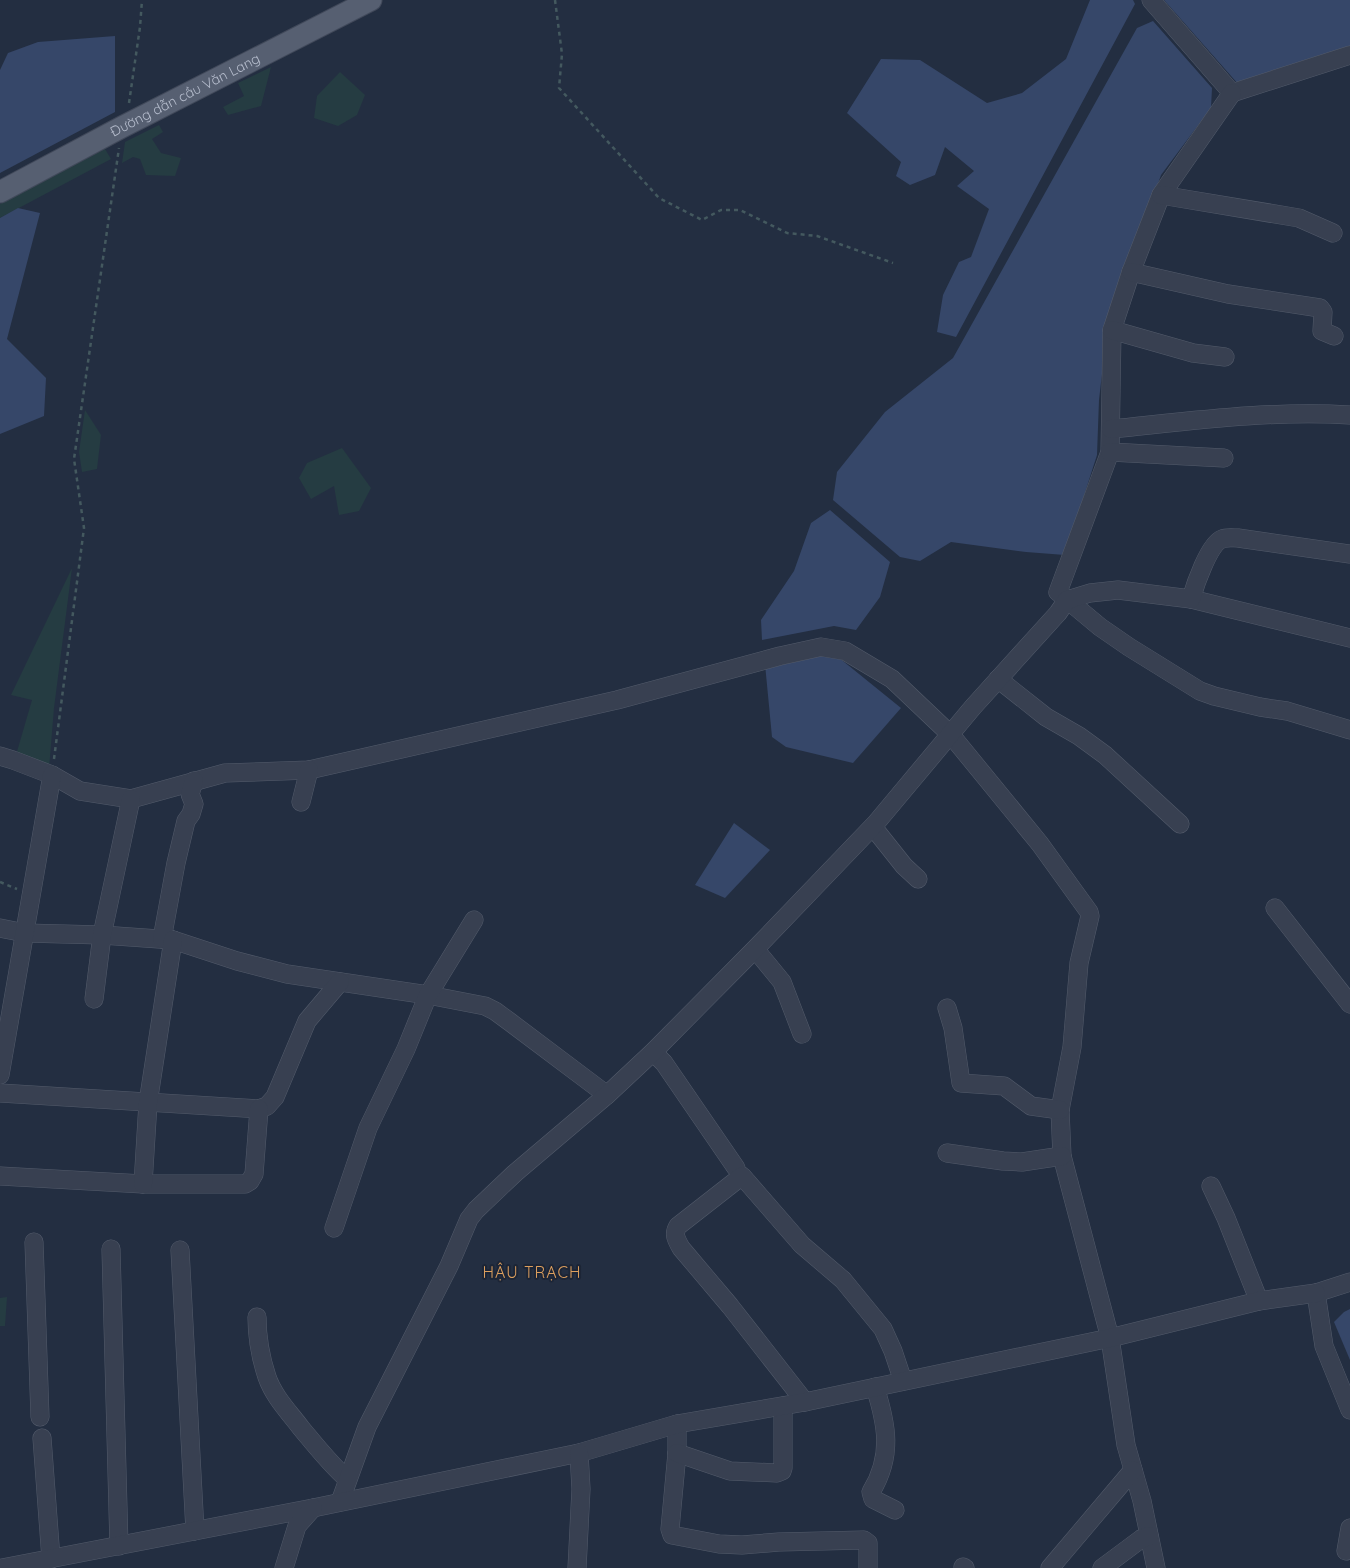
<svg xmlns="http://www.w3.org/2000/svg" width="1350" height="1568" font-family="Quicksand,sans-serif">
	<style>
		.green { fill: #253c42 }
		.water { fill: #364769 }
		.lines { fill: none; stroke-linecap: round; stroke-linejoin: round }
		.minor-casing { stroke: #535b6b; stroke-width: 19 }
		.major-casing { stroke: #41495a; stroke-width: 23 }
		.path { stroke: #44595f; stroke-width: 2.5; stroke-dasharray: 4 4; stroke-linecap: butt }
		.minor { stroke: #384051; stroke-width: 18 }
		.major { stroke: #565f71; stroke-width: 21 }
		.labels { text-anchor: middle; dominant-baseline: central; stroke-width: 4; stroke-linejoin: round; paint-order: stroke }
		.street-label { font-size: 14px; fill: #b4bbcb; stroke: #1c2536 }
		.quarter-label { font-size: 16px; letter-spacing: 1px; fill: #dc9f5e; stroke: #1c2536 }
	</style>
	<rect width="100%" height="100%" fill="#232e41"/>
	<g class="green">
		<polygon points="271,67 261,106 228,115 223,107 244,96 238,83"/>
		<polygon points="340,72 365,95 357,115 338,126 314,118 317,96"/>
		<polygon points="159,125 163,132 152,139 161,153 181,158 175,176 146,175 140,159 133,157 122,163 125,142"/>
		<polygon points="105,149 111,159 0,218 0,204"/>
		<polygon points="85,410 101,435 97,469 82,472 79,452"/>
		<polygon points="342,448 371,488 359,511 339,515 334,486 311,499 299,478 307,463"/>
		<polygon points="72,568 54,708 49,769 16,755 32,700 11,695"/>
		<polygon points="7,1297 5,1326 0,1326 0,1298"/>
	</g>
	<g class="water">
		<polygon points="1090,0 1133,0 1135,4 956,337 937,332 943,295 959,262 971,257 989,209 957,186 974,171 945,147 935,175 910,185 896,176 901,162 847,113 881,59 920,60 987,103 1022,93 1066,59"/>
		<polygon points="1164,0 1350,0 1350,47 1239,85"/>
		<polygon points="1153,21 1212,88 1211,108 1161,175 1107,330 1099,400 1097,455 1065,555 1026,552 951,542 920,561 900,557 833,500 837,472 885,412 953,358 1137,28"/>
		<polygon points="115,36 115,112 0,173 0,70 8,53 38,42"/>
		<polygon points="18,208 40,213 7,339 46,378 44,416 0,434 0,218"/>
		<polygon points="830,510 890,562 880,597 856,630 834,626 762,640 761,620 794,571 811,523"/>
		<polygon points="814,651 838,657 901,708 853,763 786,747 772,737 765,664"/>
		<polygon points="734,823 770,850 725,898 695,885"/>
		<polygon points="1350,1309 1350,1360 1334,1322 1344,1312"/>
	</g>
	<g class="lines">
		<g class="minor-casing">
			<g id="minor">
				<polyline points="1151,0 1232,93 1350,55"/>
				<polyline points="1232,93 1161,195 1131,272 1112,330 1110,452 1058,592 1100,627 1129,647 1200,691 1214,696 1260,707 1287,711 1350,730"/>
				<polyline points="1161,195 1299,218 1333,233"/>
				<polyline points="1131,272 1228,294 1320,308 1323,312 1322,331 1334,336"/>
				<polyline points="1112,330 1193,353 1225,357"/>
				<path d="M1111,429C1191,421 1270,410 1350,415"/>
				<polyline points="1110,452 1224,458"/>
				<polyline points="1191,599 1350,638"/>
				<polyline points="998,679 1046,717 1079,736 1105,755 1180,824"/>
				<polyline points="0,756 13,760 52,775 80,791 131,799 225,773 309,770 617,700 780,656 821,647 845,651 892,679 951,735 1040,844 1089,912 1090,916 1079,963 1072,1047 1060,1110 1062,1156 1110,1338 1126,1445 1142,1501 1156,1568"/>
				<polyline points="301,802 309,770"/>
				<polyline points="873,827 904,866 918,879"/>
				<polyline points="1275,908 1350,1004"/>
				<polyline points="0,928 25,933 102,935 173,940 237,961 287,974 428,995 485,1006 495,1011 510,1022 607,1095"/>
				<polyline points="162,939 176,863 186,821 191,814 194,804 190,794 194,781"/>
				<polyline points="755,949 782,982 802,1034"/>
				<polyline points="94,999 102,935 131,799"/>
				<polyline points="947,1008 953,1028 961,1083 1004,1086 1031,1106 1060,1110"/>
				<polyline points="653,1052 664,1063 736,1168"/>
				<polyline points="0,1075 52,775"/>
				<polyline points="0,1093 259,1109 267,1106 275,1097 307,1021 340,982"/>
				<polyline points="947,1153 1003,1161 1022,1162 1062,1156"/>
				<polyline points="0,1176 143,1184 245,1184 250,1181 254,1174 259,1109"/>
				<polyline points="143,1184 148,1103 173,940"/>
				<polyline points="1211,1186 1226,1218 1259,1301"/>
				<polyline points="334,1228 368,1128 406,1049 428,995 474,920"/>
				<polyline points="34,1242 40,1417"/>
				<polyline points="111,1249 119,1546"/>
				<polyline points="180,1250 195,1531"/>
				<polyline points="1350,1282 1316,1293 1324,1346 1350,1410"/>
				<path d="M257,1317C257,1336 261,1359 267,1377C274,1397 289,1412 301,1428C316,1446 330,1464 347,1479"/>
				<path d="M875,1387C887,1425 893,1456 871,1492L873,1499L895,1510"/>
				<path d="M805,1402L730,1306L681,1248C676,1239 673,1234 678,1226L742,1176L802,1245L843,1280L883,1329L893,1351L903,1381"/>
				<polyline points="677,1424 677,1453 670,1529 672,1535 719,1544 742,1545 779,1542 864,1540 868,1543 868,1568"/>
				<polyline points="42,1438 51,1559"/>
				<polyline points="677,1453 730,1471 777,1473 782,1471 783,1468 783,1406"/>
				<path d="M340,1502L367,1427L449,1266L469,1219L476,1210L515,1173L607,1095L653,1052L755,949L876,823L973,707L1058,613L1067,600L1090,593L1118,590L1191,599C1195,585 1209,544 1222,539C1227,537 1233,538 1238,538L1350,554"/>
				<polyline points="1346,1551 1350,1528"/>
				<polyline points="963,1567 965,1568"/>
				<polyline points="2,1568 313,1508 579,1453 677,1424 805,1402 1110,1338 1259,1301 1316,1293"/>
				<polyline points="284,1568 297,1526 313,1508"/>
				<polyline points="577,1568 581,1489 579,1453"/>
				<polyline points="1050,1568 1133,1470"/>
				<polyline points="1102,1568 1141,1539 1149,1536"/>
			</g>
		</g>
		<g class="major-casing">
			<g id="major">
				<path id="s1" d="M0,192L122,127L371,0"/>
			</g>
		</g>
		<g class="path">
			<polyline points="555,0 562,54 559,88 659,198 702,220 721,210 740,210 787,233 817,236 893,263"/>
			<polyline points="129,103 140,27 142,0"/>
			<polyline points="54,759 84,528 74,459 119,148"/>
			<polyline points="0,882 17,889"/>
		</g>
		<use href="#minor" class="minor"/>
		<use href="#major" class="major"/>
	</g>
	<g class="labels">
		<g class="street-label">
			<text stroke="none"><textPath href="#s1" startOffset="209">Đường dẫn cầu Văn Lang</textPath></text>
		</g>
		<g class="quarter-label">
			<text x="532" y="1272">HẬU TRẠCH</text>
		</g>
	</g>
</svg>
